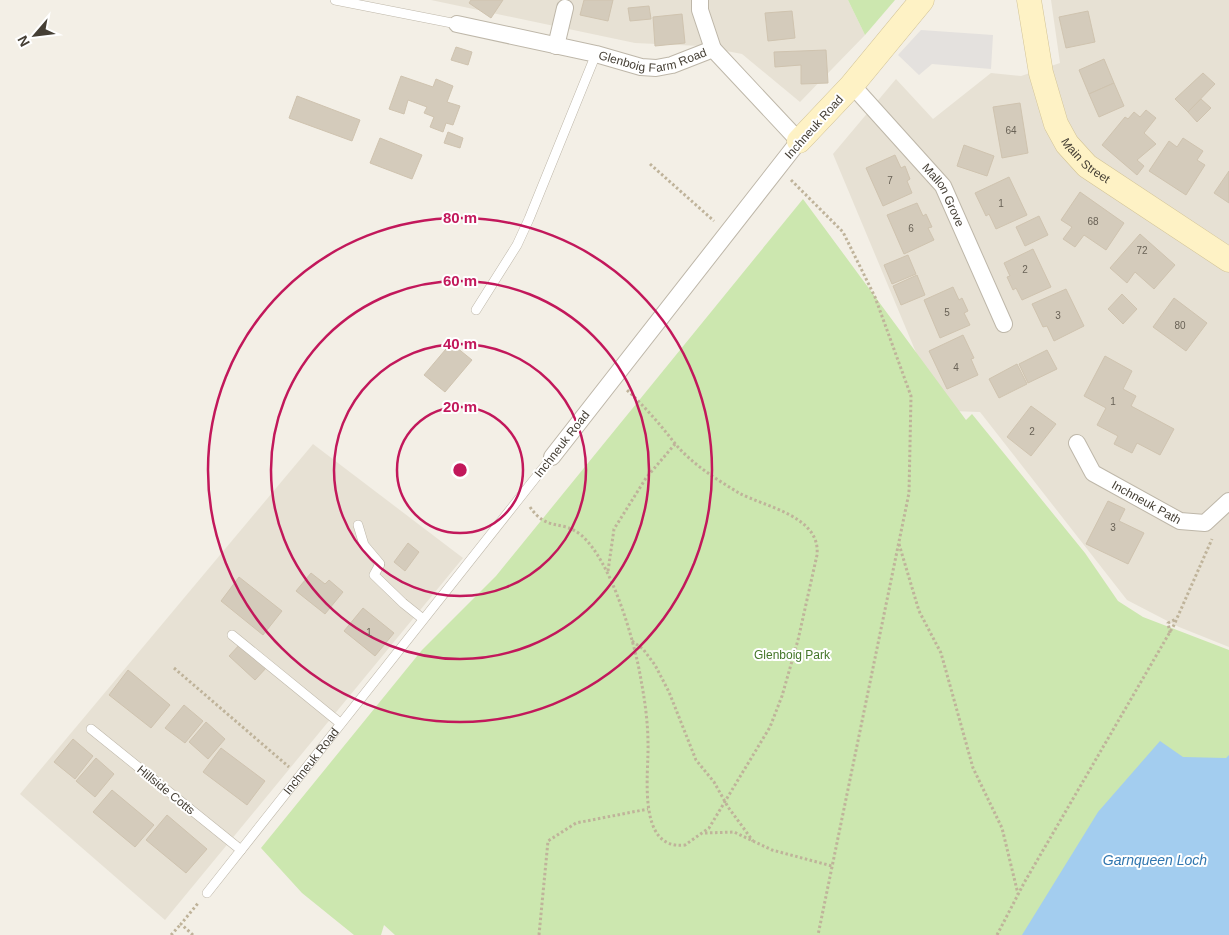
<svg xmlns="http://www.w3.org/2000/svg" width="1229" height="935" font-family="Helvetica,sans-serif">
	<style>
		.residential { fill: #e7e1d4 }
		.green { fill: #cce7af }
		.parking { fill: #e4e1de }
		.water { fill: #a3cdef }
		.building { fill: #d4cbbb; stroke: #cfc3af }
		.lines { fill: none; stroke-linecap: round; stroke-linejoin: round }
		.lane-casing { stroke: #beb7a9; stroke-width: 10 }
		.street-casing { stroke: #beb7a9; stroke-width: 18 }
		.secondary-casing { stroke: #d2c396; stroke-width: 25 }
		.path { stroke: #bfb39a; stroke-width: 3; stroke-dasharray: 2.5 2.5; stroke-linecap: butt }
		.lane { stroke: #fff; stroke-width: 9 }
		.street { stroke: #fff; stroke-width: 16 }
		.secondary { stroke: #fef2c5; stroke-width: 24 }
		.ring { fill: none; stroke: #c2185b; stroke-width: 2.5 }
		.labels { text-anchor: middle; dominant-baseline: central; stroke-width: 4; stroke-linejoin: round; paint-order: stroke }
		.number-label { font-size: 10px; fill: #696256 }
		.street-label { font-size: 12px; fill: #453f35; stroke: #fff }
		.park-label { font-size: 12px; fill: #447629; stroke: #fff }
		.water-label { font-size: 14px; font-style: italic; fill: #3076af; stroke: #fff }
		.centre { fill: #c2185b; stroke: #fff; stroke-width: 2.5 }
		.ring-label { font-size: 15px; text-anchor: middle; font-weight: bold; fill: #c2185b; stroke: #fff; stroke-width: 4; stroke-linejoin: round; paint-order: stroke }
	</style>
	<rect width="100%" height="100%" fill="#f3efe6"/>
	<g class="residential">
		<polygon points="431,0 848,0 865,35 800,102 742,54 701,46 635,43"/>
		<polygon points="1051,0 1229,0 1229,647 1179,627 1127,600 980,412 951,411 933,393 833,154 896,79 933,119 991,73 1021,76 1060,63"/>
		<polygon points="313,444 463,558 165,920 20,794"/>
	</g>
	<g class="green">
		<polygon points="848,0 895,0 865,35"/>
		<polygon points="803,199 966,420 972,414 1085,553 1118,601 1143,617 1229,650 1229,935 395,935 384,925 381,935 354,935 302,893 261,848 422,650 496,576"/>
	</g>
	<polygon class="parking" points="921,30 993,35 991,69 932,64 919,75 898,55"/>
	<polygon class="water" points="1160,741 1183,757 1226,758 1229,755 1229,935 1022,935 1098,812"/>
	<g class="building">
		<polygon points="471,0 503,0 491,18 469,3"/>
		<polygon points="584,0 613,0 608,21 580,15"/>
		<polygon points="649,6 651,19 630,21 628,8"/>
		<polygon points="792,11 795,38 768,41 765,13"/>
		<polygon points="1088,11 1095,42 1066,48 1059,17"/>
		<polygon points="682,14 685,43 655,46 653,17"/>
		<polygon points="456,47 472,52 468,65 451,60"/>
		<polygon points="826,50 828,83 801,84 801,65 775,67 774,52"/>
		<polygon points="1104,59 1114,83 1089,94 1079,70"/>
		<polygon points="1203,73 1215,84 1188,112 1175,99"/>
		<polygon points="401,76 433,87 436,79 453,86 447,102 460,106 453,125 446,123 443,132 430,127 434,117 424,113 427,107 408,100 404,114 389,109"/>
		<polygon points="1114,83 1124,106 1099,117 1089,94"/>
		<polygon points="297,96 360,120 352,141 289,118"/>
		<polygon points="1201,99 1211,108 1197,122 1188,112"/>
		<polygon points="1020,103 1028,153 1002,158 993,107"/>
		<polygon points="1146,110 1156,118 1144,133 1156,144 1137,160 1144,166 1137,175 1102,145 1125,117 1128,119 1134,112 1140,117"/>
		<polygon points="448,132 463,138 460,148 444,143"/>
		<polygon points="380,138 422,155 412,179 370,163"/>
		<polygon points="1183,138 1203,151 1197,160 1205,165 1186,195 1149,171 1169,141 1177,147"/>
		<polygon points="964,145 994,156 987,176 957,166"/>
		<polygon points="895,155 901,168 905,166 910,179 907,181 912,193 883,206 866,168"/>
		<polygon points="1229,171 1229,203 1214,193"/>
		<polygon points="1009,177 1027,215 996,229 989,214 986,216 975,193"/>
		<polygon points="1080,192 1124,223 1106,250 1084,235 1075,247 1063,239 1072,227 1061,220"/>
		<polygon points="917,203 923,216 926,214 932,227 928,228 934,240 904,254 887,215"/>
		<polygon points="1039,216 1048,235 1025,246 1016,227"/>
		<polygon points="1140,234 1175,265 1154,289 1135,272 1127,283 1110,268"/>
		<polygon points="1033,249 1051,287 1022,300 1016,288 1013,290 1007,277 1010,276 1004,263"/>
		<polygon points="908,255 916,274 892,284 884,265"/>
		<polygon points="917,275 925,295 901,305 893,286"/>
		<polygon points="953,287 959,300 962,298 968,311 964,313 970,325 940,338 924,300"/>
		<polygon points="1066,289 1084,326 1054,341 1047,326 1043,327 1032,304"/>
		<polygon points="1122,294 1137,309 1123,324 1108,309"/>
		<polygon points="1174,298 1207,323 1186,351 1153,327"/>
		<polygon points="963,335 974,358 971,359 978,375 947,389 929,351"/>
		<polygon points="451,343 472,360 445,392 424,375"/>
		<polygon points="1047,350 1057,369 1028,383 1019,364"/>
		<polygon points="1105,356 1132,371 1123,389 1136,396 1131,406 1174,429 1160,455 1137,443 1132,453 1114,444 1118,436 1097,425 1106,408 1084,396"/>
		<polygon points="1017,364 1027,384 999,398 989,379"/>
		<polygon points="1031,406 1056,424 1031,456 1007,437"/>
		<polygon points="1108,501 1125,509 1119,521 1144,533 1128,564 1086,544"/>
		<polygon points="408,543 419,552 405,571 394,562"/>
		<polygon points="311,573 325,584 329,580 343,592 325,614 296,591"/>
		<polygon points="239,577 282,611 263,635 221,601"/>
		<polygon points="363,608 394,633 375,656 344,631"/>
		<polygon points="241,643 267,667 255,680 229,656"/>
		<polygon points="128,670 170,705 151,728 109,695"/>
		<polygon points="184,705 203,721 185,743 165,728"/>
		<polygon points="206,722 225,739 208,759 189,742"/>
		<polygon points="73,739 93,756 75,779 54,762"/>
		<polygon points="221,748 265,781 247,805 203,772"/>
		<polygon points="96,758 114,774 95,797 76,781"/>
		<polygon points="112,790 154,825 135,847 93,812"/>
		<polygon points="167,815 207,849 186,873 146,840"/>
	</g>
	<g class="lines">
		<g class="lane-casing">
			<g id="lane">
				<polyline points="335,0 457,24"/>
				<polyline points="476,310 517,245 529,219 596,54"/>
				<polyline points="358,525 364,545 380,564 374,575 403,603 423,619"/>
				<polyline points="232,635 340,723"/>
				<polyline points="91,729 241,850"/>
				<path id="s1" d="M207,893L552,457"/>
			</g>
		</g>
		<g class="street-casing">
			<g id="street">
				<polyline points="700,0 700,10 713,49"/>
				<path id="s2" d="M457,24L596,54L641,67L656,68L672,65L713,49L799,141L552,457"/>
				<polyline points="556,46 565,8"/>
				<path id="s3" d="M852,85L943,186L1004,324"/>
				<path id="s4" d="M1077,443L1093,473L1180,521L1205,523L1229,501"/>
			</g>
		</g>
		<g class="secondary-casing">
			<g id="secondary">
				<path id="s5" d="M1029,0L1041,73L1056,124L1067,144L1087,166L1229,260"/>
				<polyline points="799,141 852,85 922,0"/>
			</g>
		</g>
		<g class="path">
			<polyline points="650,164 714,221"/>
			<polyline points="791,180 843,232 875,297 911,396 909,493 818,935"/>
			<path d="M530,507C547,532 561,519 581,535C611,560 635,642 641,680C645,701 648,723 648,744C649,772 636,851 685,845L709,828L770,727L782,696L798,640L817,555C821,516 765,507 739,493C716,479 690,463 673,441C659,423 644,406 627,390"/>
			<polyline points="899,544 919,611 941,653 973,768 1002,828 1018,894"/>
			<polyline points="608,571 614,529 646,478 675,444"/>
			<polyline points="1170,633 1168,623 1176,619"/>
			<polyline points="632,641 643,649 655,665 669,692 696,760 714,782 728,807 753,841"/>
			<polyline points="174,668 289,767"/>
			<polyline points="705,833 734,832 772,850 832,866"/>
			<polyline points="171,935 181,924"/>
			<polyline points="193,935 181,924 199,902"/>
			<polyline points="539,935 548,841 576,823 648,809"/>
			<polyline points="997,935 1024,883 1174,625 1212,539"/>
		</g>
		<use href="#lane" class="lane"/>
		<use href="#street" class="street"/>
		<use href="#secondary" class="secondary"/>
	</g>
	<g class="ring">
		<circle cx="460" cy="470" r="63"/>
		<circle cx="460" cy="470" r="126"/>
		<circle cx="460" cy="470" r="189"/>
		<circle cx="460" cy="470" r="252"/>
	</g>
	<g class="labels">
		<g class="number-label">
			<text x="1011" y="130">64</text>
			<text x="890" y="180">7</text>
			<text x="1001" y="203">1</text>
			<text x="1093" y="221">68</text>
			<text x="911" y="228">6</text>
			<text x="1142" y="250">72</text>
			<text x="1025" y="269">2</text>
			<text x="947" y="312">5</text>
			<text x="1058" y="315">3</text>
			<text x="1180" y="325">80</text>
			<text x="956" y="367">4</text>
			<text x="1113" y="401">1</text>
			<text x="1032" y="431">2</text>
			<text x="1113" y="527">3</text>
			<text x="369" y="632">1</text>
		</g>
		<g class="street-label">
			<text stroke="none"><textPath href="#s2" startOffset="201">Glenboig Farm Road</textPath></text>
			<text transform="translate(814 127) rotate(-48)">Inchneuk Road</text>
			<text stroke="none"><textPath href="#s5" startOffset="175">Main Street</textPath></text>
			<text stroke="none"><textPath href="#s3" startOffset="144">Mallon Grove</textPath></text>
			<text transform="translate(562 444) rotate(-52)">Inchneuk Road</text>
			<text stroke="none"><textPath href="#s4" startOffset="95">Inchneuk Path</textPath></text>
			<text stroke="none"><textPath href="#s1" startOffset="168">Inchneuk Road</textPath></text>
			<text transform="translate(166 790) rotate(39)">Hillside Cotts</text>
		</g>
		<g class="park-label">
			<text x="792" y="655">Glenboig Park</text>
		</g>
		<g class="water-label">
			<text x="1155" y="860">Garnqueen Loch</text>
		</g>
	</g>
	<circle cx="460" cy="470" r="8" class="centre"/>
	<g class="ring-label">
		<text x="460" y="223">80 m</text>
		<text x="460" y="286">60 m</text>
		<text x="460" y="349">40 m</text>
		<text x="460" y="412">20 m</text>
	</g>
	<g transform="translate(35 35) rotate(242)" stroke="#ffffff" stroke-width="4" paint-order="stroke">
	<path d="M0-4L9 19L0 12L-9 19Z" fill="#453f35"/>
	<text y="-8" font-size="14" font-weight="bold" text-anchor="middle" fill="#453f35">N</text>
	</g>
</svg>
